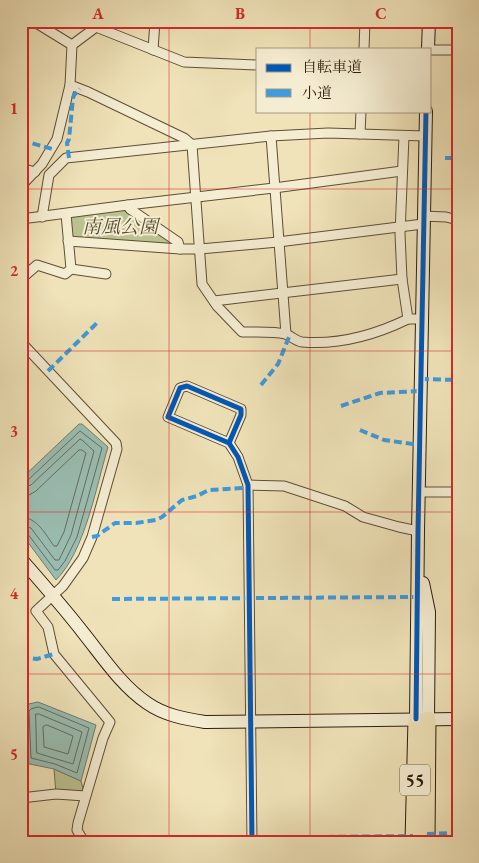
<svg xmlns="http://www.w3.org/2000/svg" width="479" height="863" font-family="'EB Garamond','Noto Serif JP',serif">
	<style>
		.green { fill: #bac38f; stroke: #74704c }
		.water { fill: #9abeb3; stroke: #6e7d6f }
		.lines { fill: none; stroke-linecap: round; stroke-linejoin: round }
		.shore { stroke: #646d5e; stroke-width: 1 }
		.street-casing { stroke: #5e4e36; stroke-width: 11 }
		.secondary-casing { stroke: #2d1c0a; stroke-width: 14 }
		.primary-casing { stroke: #2d1c0a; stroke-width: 17 }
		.street { stroke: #f5edd2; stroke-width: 9 }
		.secondary { stroke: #f5edd2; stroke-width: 12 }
		.primary { stroke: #f0e3b9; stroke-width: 15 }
		.quiet { stroke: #3d9bde; stroke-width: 4; stroke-dasharray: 8 4; stroke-linecap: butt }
		.cycleway-casing { stroke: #f5edd2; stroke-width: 8 }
		.cycleway { stroke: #0057b8; stroke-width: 5 }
		.grid { fill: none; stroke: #d62828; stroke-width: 1; stroke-opacity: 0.55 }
		.labels { text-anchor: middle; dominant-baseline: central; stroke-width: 4; stroke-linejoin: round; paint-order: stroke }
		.shield { fill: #f5edd2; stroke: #695b46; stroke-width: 1 }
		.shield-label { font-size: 18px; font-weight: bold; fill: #2d1c0a }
		.park-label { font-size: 19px; font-style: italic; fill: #574e32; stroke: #f5edd2 }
		.neatline { fill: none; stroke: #d62828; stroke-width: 2 }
		.grid-label { font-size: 16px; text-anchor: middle; font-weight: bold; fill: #d62828 }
	</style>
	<rect width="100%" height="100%" fill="#f0e3b9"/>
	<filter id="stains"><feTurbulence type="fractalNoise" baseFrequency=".004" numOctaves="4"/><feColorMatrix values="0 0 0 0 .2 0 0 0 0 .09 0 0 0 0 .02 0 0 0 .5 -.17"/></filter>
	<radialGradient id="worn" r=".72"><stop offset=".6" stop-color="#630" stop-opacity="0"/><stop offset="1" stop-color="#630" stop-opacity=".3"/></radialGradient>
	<g class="green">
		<polygon points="128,205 180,249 68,241 66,214"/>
		<polygon points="54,769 81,781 85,796 56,794"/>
	</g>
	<g class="water">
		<path d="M79,424H82L108,447C96,487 85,551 56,580L21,533V479Z"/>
		<polygon points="38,702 96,725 81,781 54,769 25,763 24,705"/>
	</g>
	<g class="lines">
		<g class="shore">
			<polyline points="21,482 27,481 80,431 102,448 77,537 65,561 58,570 55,570 27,533 21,531"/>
			<polyline points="21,488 31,485 80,439 82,440 94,451 71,535 59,560 55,560 31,528 21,525"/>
			<path d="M21,496L29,495L36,491L79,450H82L86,453L64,532L57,546H54C45,534 38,518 21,517"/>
			<polygon points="39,707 89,728 77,773 55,764 31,758 29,711 31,709"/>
			<polygon points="36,714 39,714 82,732 73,764 37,753"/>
			<polygon points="47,725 73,736 68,754 44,747 43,727"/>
		</g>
		<g class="street-casing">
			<g id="street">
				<polyline points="33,21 72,45"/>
				<polyline points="96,27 184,62 258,65"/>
				<polyline points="72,45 96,27"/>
				<polyline points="364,49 365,21"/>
				<polyline points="153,50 155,21"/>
				<polyline points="430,50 458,50"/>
				<path d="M70,85L88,92L184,138L192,145L202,284L217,306L242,332C253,332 275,331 285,334C290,335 295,341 302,342C338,345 375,335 408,319"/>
				<polyline points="360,134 361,111"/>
				<polyline points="271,136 286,334"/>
				<polyline points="404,136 400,234 402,279 408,319 423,319"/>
				<polyline points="21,168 35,172"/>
				<polyline points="21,186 42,164 57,139 70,85 72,45"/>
				<polyline points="128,205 274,188 402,171"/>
				<polyline points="423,216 446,217 458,220"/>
				<polyline points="42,217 49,175 66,158 271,136 328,133 425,136"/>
				<polyline points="29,218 128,205 130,209 178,242 180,249"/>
				<polyline points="68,241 180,249 200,249 278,242 423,224"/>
				<polyline points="71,269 106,274"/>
				<polyline points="21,279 37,265 65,274 71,269 66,214"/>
				<polyline points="214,301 402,279"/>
				<polyline points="21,342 116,443 117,449 92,537 83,558 63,586 36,611 48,627 54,654 110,722 103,738 78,823 77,830 84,842"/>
				<polyline points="229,443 168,417 180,388 187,386 241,409 241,415 229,443 238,457 248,485 252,842"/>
				<polyline points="248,485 284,486 345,506 363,517 399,527 418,531"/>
				<polyline points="419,492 458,492"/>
				<polyline points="21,798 56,794 85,796"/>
			</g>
		</g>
		<g class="secondary-casing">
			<g id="secondary">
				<polyline points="428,49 429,21"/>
				<path d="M21,559C43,584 65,609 85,635C104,659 122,686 147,703C164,715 185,719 205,722L458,719"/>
				<polyline points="423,583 429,612 428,719"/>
				<polyline points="416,719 418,531 426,111"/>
			</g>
		</g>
		<g class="primary-casing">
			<g id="primary">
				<polyline points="413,842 416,719"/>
				<polyline points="427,842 428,719"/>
			</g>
		</g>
		<use href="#street" class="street"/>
		<use href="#secondary" class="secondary"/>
		<use href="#primary" class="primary"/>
		<g class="quiet">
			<polyline points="21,140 52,149"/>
			<polyline points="69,158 67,143 69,139 73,98 74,95 80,89"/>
			<polyline points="445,158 458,158"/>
			<polyline points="48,371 99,321"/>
			<polyline points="421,379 458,380"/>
			<polyline points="261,385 278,364 289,337"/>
			<polyline points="341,406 380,393 421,391"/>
			<polyline points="360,430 384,440 420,445"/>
			<polyline points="92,537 97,536 115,523 136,523 156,520 162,517 182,500 197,496 209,490 242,488 248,485"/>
			<polyline points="112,599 417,597"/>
			<polyline points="21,657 37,659 54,654"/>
			<polyline points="427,834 458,833"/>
			<polyline points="134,839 413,836"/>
		</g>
		<g class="cycleway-casing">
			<g id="cycleway">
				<polyline points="229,443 168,417 180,388 187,386 241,409 241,415 229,443 238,457 248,485 252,842"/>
				<polyline points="416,719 418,531 426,111"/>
			</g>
		</g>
		<use href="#cycleway" class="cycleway"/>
	</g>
	<path class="grid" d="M169,21V842M310,21V49M310,111V842M21,189H458M21,351H458M21,512H458M21,674H458"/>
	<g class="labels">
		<rect class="shield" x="400" y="764.5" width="30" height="31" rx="4"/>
		<g class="shield-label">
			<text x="415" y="780">55</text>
		</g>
		<g class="park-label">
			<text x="120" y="226">南風公園</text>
		</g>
	</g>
	<rect width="479" height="863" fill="none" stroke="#f0e3b9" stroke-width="55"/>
	<rect x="256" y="48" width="175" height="65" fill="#f5edd2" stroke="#a59982"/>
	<rect x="266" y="64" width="25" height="8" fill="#0057b8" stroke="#a59982"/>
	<text x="302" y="72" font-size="15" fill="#2d1c0a">自転車道</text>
	<rect x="266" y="89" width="25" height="8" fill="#3d9bde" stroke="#a59982"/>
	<text x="302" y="98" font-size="15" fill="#2d1c0a">小道</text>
	<rect x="28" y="28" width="424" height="808" class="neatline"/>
	<g class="grid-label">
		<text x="98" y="19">A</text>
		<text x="240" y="19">B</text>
		<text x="381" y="19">C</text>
		<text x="14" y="114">1</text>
		<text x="14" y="276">2</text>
		<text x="14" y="437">3</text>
		<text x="14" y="599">4</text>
		<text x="14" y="760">5</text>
	</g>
	<rect width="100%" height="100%" filter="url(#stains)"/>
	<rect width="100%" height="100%" fill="url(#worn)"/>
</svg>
